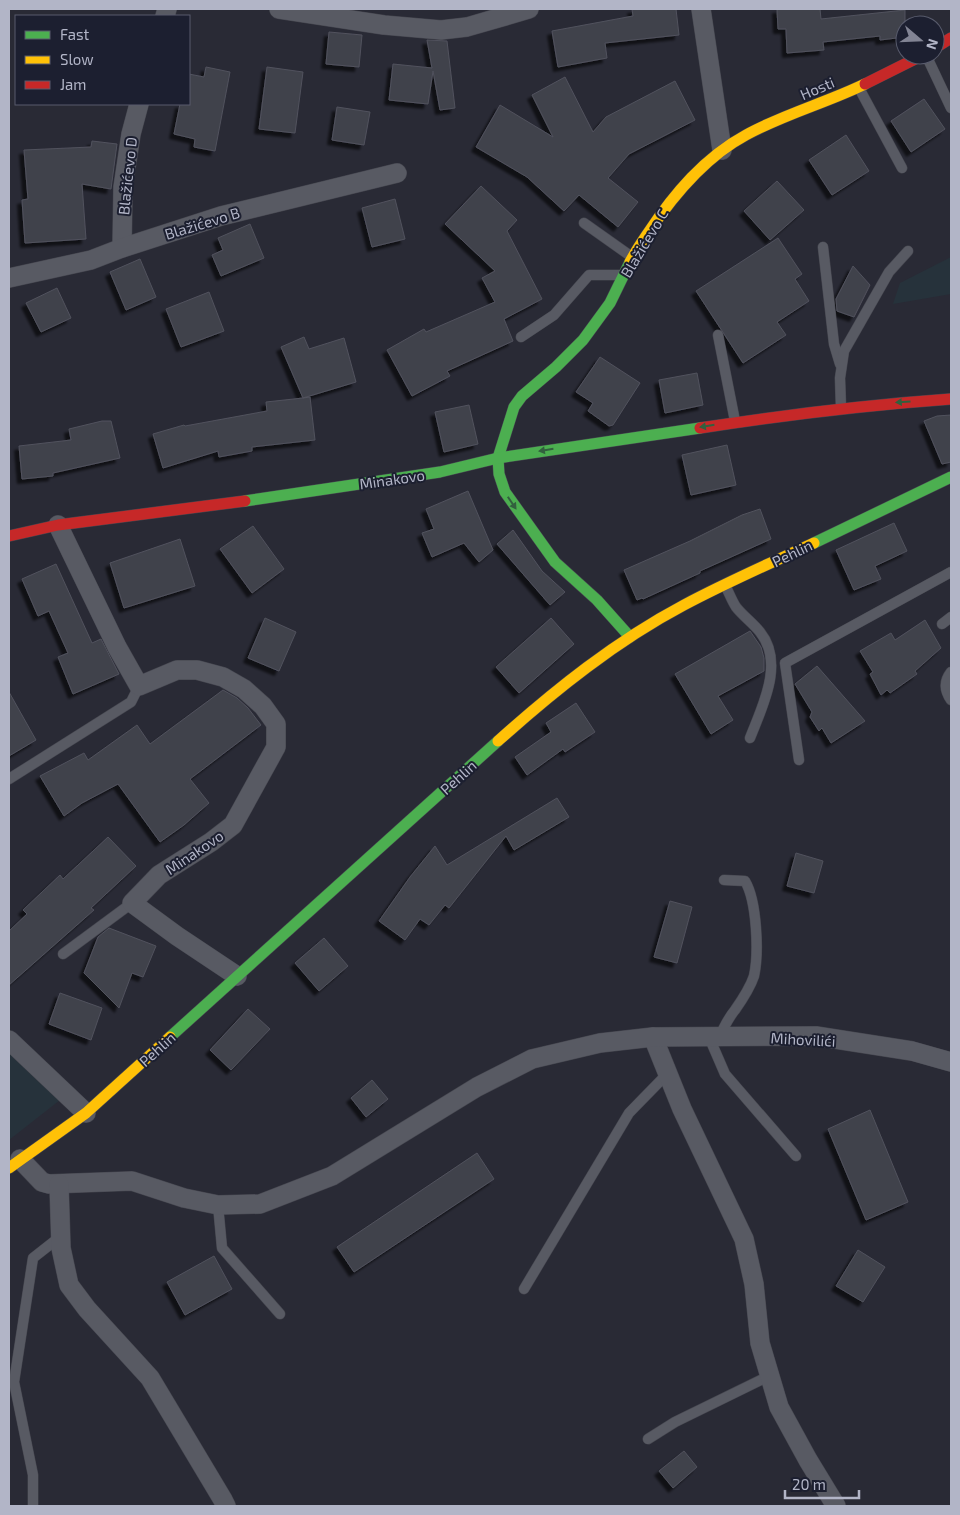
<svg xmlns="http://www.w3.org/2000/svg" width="960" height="1515" font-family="'Exo 2',sans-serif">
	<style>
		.green { fill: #26323b }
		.building { fill: #40424c; stroke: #51525d; filter: url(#shadow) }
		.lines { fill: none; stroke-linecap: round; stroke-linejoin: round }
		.lane-casing { stroke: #45464f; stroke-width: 11 }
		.street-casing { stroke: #45464f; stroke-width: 20 }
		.fast-casing { stroke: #45464f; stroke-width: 12 }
		.slow-casing { stroke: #45464f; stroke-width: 12 }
		.jam-casing { stroke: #45464f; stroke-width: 12 }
		.lane { stroke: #585a63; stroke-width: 10 }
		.street { stroke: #585a63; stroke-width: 19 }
		.fast { stroke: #4caf50; stroke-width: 11 }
		.slow { stroke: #ffc107; stroke-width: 11 }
		.jam { stroke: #c62828; stroke-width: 11 }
		.oneway { fill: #32603e }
		.labels { text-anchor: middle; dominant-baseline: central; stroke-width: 4; stroke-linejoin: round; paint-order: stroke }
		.street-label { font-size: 15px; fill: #b2b5c7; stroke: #1c1f30 }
	</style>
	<defs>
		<filter id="shadow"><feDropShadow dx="-4.5" dy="4.5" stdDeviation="1" flood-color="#0009"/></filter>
	</defs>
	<rect width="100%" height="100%" fill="#292a35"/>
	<g class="green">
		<polygon points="951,257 951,294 893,304 900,283"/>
		<polygon points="9,1052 60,1100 9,1140"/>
	</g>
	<g class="building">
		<polygon points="632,9 676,9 679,35 605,43 607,58 558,67 552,31 633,16"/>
		<polygon points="777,9 820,9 821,19 905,10 905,37 880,40 880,36 823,42 824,50 787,53 786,29 778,29"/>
		<polygon points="329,32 362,35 359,67 326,64"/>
		<polygon points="427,40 447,41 455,108 440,110 433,71 428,104 389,100 393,64 432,68"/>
		<polygon points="206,67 230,72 215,151 194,147 195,139 174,134 180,104 189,104 189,74 204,77"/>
		<polygon points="267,67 303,72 295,133 259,129"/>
		<polygon points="565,77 593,132 606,117 675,81 695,120 629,154 608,178 638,202 618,227 579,195 564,211 527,177 476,147 500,105 553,137 532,95"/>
		<polygon points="924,99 945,129 911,152 891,121"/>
		<polygon points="337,107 370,112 364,145 332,140"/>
		<polygon points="846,135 869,171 832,195 809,160"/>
		<polygon points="92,141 117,144 111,189 82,184 86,239 25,243 22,200 28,199 24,150 91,147"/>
		<polygon points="777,181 804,210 770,240 744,211"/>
		<polygon points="481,186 517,220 507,231 542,299 504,319 513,341 447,371 450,376 412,396 387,350 424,329 426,332 495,302 482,278 495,271 445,224"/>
		<polygon points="395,199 405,239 372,247 362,208"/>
		<polygon points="250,224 264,258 221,276 212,255 223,250 218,238"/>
		<polygon points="778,238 802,274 795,279 809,301 777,322 786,335 743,363 696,291"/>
		<polygon points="140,259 156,297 126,310 110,272"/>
		<polygon points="853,266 870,285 854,317 837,311 836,299"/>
		<polygon points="57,288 71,318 41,332 26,303"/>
		<polygon points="209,292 224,331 181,347 166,309"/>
		<polygon points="304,337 309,349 344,338 356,382 303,398 310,397 315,440 252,447 252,451 219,457 218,451 163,468 153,434 184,425 185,426 267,411 266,402 303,398 281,347"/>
		<polygon points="600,357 640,383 613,425 609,426 588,411 593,403 576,392"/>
		<polygon points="697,373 703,405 665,413 659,380"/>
		<polygon points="469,405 478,444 444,452 435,412"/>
		<polygon points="951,415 951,462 942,464 924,421 937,416"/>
		<polygon points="102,421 111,421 120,458 53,473 53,476 22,479 19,446 71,440 69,429"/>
		<polygon points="727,445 736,485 691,495 682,455"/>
		<polygon points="468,491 493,550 479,562 464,543 432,557 422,533 434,529 426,509"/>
		<polygon points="760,509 771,539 700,571 700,573 643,599 642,598 637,600 624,570 690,541 742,515"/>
		<polygon points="894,523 907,551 875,566 881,579 854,590 836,550"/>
		<polygon points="253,526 284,569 252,593 220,549"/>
		<polygon points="513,530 542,571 565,592 550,605 497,544"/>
		<polygon points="180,539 195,586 124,608 110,563"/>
		<polygon points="56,564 92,643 101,639 119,674 73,694 58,657 68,653 49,611 38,616 22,579"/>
		<polygon points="265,618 296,632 279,671 248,658"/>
		<polygon points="551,618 574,644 519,693 496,667"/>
		<polygon points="925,620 941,648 915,671 917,674 890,693 887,690 881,695 870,674 873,672 860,651 891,633 895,640"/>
		<polygon points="750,631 761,647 764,658 764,671 718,696 733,720 711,734 675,674"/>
		<polygon points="817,666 865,721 831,743 822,728 819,731 810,717 812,712 795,684"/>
		<polygon points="223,690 237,698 248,708 261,725 190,779 209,803 184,825 160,842 118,784 82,803 64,816 40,776 84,753 88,760 137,725 150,744"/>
		<polygon points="9,692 36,740 9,756"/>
		<polygon points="576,703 595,732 565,752 563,749 527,775 515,757 551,732 546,723"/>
		<polygon points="557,798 569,817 514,850 506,836 449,908 445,905 429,925 420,919 405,940 379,921 410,877 435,846 447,865"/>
		<polygon points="108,837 136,866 91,908 94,910 9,985 9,931 27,914 23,910 60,875 63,879"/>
		<polygon points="796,853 823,861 814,893 787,886"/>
		<polygon points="670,901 692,907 677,963 654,957"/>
		<polygon points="109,928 156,946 143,977 132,973 119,1008 84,973 98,937"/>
		<polygon points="324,938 348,966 319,991 295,963"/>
		<polygon points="60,993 102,1008 91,1040 49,1024"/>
		<polygon points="248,1009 270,1029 231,1070 210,1050"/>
		<polygon points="372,1080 388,1099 366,1117 351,1098"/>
		<polygon points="870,1110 908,1202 866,1220 828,1129"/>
		<polygon points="477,1153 494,1179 354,1272 337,1247"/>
		<polygon points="858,1250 885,1267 863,1302 836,1286"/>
		<polygon points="214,1256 232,1289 185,1315 167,1282"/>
		<polygon points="684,1451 697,1467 673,1488 659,1471"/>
	</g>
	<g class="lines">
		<g class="lane-casing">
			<g id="lane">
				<polyline points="926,55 951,108"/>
				<polyline points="859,88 902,168"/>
				<polyline points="584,223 632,257"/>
				<polyline points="823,247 834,344 840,364"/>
				<polyline points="718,335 735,421"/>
				<polyline points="521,337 554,315 589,275 620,275"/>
				<polyline points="841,408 840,378 844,351 889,272 908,251"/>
				<path d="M726,587C729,593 732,601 736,607C743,616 753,623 760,632C785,663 762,707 750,738"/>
				<polyline points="942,624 951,617"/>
				<path d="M951,672C944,681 944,690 951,700"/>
				<polyline points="799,760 785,663 951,572"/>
				<polyline points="9,779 131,702 139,686"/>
				<polyline points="63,954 132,903"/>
				<polyline points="709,1037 725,1074 796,1156"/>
				<path d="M719,1037C724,1028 728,1018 735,1010C742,1000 750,988 754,976C759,953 757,901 745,881L724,880"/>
				<polyline points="218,1205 222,1248 280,1314"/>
				<polyline points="524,1289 629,1113 668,1073"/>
				<polyline points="648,1439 675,1422 769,1376"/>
				<polyline points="33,1506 33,1475 14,1382 33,1258 61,1236"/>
			</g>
		</g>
		<g class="street-casing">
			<g id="street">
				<polyline points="279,9 384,25 441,30 467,27 529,9"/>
				<polyline points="701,9 722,150"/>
				<polyline points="165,16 167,9"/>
				<polyline points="122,248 123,187 131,134 139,104"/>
				<polyline points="9,278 91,260 122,248 221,216 397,173"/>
				<polyline points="58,525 117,647 139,686 177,670 197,670 223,677 244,689 263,706 276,724 276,747 233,825 211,842 159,875 132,903 177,936 237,976"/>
				<polyline points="653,1037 682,1109 744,1239 754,1284 760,1343 779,1407 808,1460 836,1506"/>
				<polyline points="9,1040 86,1113"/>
				<polyline points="20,1159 42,1182 49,1184 132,1181 184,1198 218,1205 260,1204 332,1176 477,1087 532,1059 600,1043 653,1037 816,1036 912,1051 951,1062"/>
				<polyline points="59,1184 61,1248 69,1285 87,1309 150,1378 223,1500 226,1506"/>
			</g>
		</g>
		<g class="fast-casing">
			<g id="fast">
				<polyline points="630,262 610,303 583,340 556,367 522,396 514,407 498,458 499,474 505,492 555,562 597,600 630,637"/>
				<polyline points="245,501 440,472 498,458 700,428"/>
				<polyline points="814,543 951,477"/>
				<polyline points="170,1037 498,741"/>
			</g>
		</g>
		<g class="slow-casing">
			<g id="slow">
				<path d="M630,262C635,252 642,242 648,233C674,194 705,157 746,135C784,114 826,103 865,84"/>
				<path d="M498,741C555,690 616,641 684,605C727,582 771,563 814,543"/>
				<polyline points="9,1168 86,1113 170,1037"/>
			</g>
		</g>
		<g class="jam-casing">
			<g id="jam">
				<polyline points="935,48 951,38"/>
				<polyline points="865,84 923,55"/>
				<path d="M700,428C784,415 867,405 951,399"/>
				<polyline points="9,536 58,525 245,501"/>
			</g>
		</g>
		<use href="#lane" class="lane"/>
		<use href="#street" class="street"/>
		<use href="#fast" class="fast"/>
		<use href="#slow" class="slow"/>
		<use href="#jam" class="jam"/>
	</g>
	<defs><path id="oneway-solid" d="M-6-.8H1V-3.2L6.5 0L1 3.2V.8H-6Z" transform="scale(1.25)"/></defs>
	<g class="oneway">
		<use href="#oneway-solid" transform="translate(903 402) rotate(176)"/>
		<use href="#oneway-solid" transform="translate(707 426) rotate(171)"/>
		<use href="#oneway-solid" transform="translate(546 450) rotate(171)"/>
		<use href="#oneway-solid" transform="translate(512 503) rotate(56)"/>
	</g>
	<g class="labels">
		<g class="street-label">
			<text transform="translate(817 88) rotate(-23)">Hosti</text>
			<text transform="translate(127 176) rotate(-84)">Blažićevo D</text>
			<text transform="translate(202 223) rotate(-17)">Blažićevo B</text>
			<text transform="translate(644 243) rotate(-59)">Blažićevo C</text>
			<text transform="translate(392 479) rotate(-8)">Minakovo</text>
			<text transform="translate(792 553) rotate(-26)">Pehlin</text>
			<text transform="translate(458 777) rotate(-42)">Pehlin</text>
			<text transform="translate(194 852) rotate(-34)">Minakovo</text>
			<text transform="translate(803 1039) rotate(3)">Mihovilići</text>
			<text transform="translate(157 1049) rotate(-42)">Pehlin</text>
		</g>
	</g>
	<rect width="960" height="1515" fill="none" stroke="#b2b5c7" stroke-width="20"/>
	<rect x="15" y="15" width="175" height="90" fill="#1c1f30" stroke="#585b6c"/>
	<rect x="25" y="31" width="25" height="8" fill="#4caf50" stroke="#585b6c"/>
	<text x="60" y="40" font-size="15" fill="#b2b5c7">Fast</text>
	<rect x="25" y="56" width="25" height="8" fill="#ffc107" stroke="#585b6c"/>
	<text x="60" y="65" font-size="15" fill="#b2b5c7">Slow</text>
	<rect x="25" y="81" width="25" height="8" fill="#c62828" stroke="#585b6c"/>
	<text x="60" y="90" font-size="15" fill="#b2b5c7">Jam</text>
	<g transform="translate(920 40) rotate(109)"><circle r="24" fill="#1c1f30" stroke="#585b6c"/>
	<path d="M0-4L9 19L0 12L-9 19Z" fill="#828494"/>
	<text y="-8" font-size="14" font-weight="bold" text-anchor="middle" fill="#b2b5c7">N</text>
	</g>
	<path d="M785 1490v8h74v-8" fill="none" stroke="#b2b5c7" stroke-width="2.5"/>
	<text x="792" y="1490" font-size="15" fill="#b2b5c7" stroke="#1c1f30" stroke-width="4" paint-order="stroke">20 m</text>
</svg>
